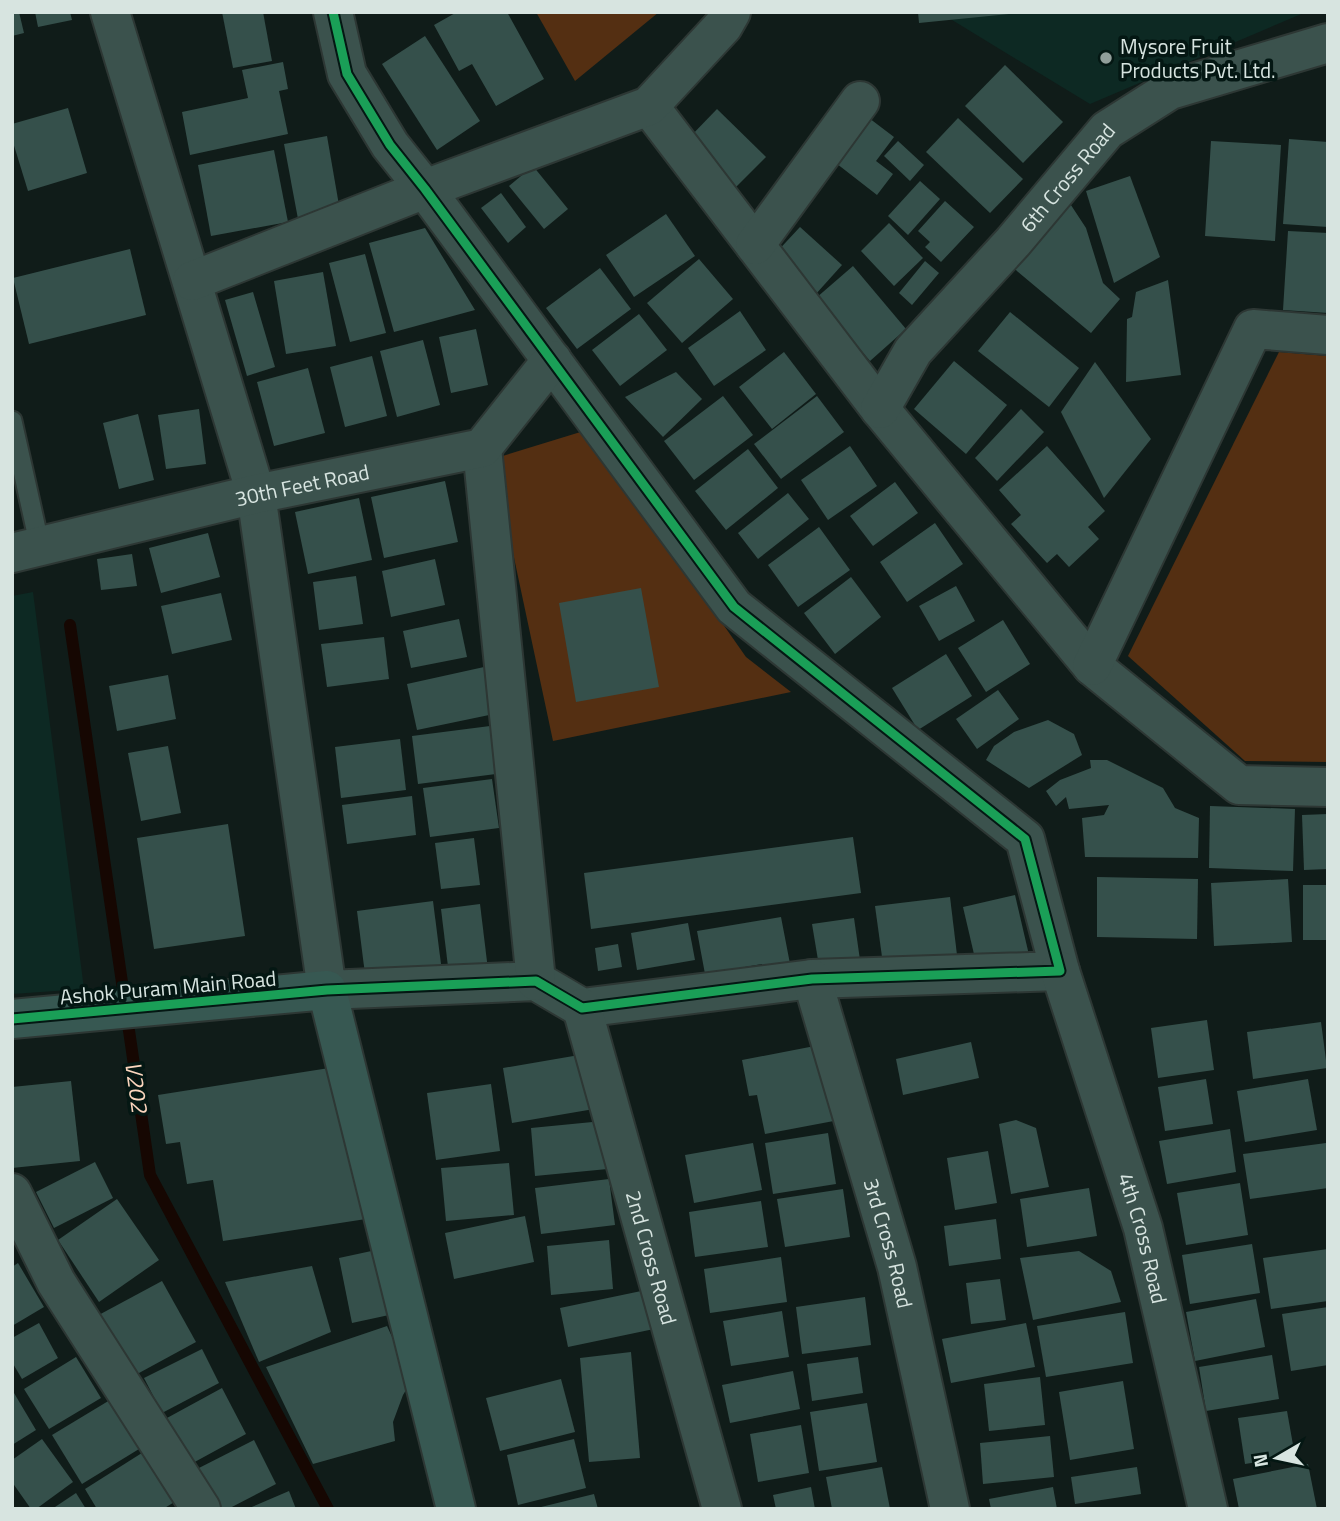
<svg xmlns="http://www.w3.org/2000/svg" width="1340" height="1521" font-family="'Titillium Web',sans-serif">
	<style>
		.built { fill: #0d2923 }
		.green { fill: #542f12 }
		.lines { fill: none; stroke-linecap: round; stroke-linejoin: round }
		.stream { stroke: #160702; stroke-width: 12 }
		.building { fill: #35504b }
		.lane-casing { stroke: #2d3734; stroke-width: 23 }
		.street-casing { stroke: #2d3734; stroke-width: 42 }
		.secondary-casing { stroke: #2d3734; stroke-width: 42 }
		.lane { stroke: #3b524d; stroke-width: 19 }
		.street { stroke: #3b524d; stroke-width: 38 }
		.secondary { stroke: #375852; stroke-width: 38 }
		.cycleway-casing { stroke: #041713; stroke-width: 13 }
		.cycleway { stroke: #1a9f57; stroke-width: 9 }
		.poi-dot { fill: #919e9a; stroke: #041713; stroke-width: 2.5 }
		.labels { text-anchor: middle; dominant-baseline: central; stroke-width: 7; stroke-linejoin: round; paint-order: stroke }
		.poi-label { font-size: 21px; fill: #d7e4e0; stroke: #041713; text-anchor: start }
		.street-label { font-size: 21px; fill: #d7e4e0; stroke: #041713 }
		.water-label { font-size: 23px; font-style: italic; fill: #fcd6be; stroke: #041713 }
	</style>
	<rect width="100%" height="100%" fill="#101c19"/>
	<g class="built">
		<polygon points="939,12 1306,12 1090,104"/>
		<polygon points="33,592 84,989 12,994 12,596"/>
	</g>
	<g class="green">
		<polygon points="536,12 659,12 575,81"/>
		<polygon points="1279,352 1328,356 1328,762 1245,761 1128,656"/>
		<polygon points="587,430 746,657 791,692 553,741 493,459"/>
	</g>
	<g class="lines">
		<polyline class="stream" points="70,625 150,1175 328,1509"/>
	</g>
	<g class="building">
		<polygon points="12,12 19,12 24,33 12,36"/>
		<polygon points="35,12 70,12 72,20 38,27"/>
		<polygon points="222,12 263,12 272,61 233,68"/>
		<polygon points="457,12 507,12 544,79 496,106 472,64 459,71 434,25"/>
		<polygon points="918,12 1009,12 1009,14 919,23"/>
		<polygon points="425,36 480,121 437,150 382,64"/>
		<polygon points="283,62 288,89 279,91 288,134 190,155 182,112 248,98 242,70"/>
		<polygon points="1005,65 1063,122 1023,163 965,106"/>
		<polygon points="68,108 87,173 28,191 12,139 12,124"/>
		<polygon points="717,109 766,157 732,191 688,139"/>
		<polygon points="865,115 894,137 876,161 893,174 877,195 832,160"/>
		<polygon points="958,118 1023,179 990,213 926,152"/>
		<polygon points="327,136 340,211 298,219 284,144"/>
		<polygon points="1289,139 1328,142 1328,227 1283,224"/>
		<polygon points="898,141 924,165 910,181 884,156"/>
		<polygon points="1211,141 1281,145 1275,241 1205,236"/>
		<polygon points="274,150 288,222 211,236 198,165"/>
		<polygon points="533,166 568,209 544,229 509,186"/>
		<polygon points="1130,176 1160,257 1114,283 1086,191"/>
		<polygon points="920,181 940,199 908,235 888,216"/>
		<polygon points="501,193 526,227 508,243 481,208"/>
		<polygon points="1067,199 1086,228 1103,283 1120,299 1091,333 1011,266"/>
		<polygon points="945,201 974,227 941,262 925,247 930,242 918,231"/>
		<polygon points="666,214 695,256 634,297 606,255"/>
		<polygon points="889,223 923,258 894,286 861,251"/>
		<polygon points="800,227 842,265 815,295 773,256"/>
		<polygon points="425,228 475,310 394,332 369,243"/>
		<polygon points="1288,231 1328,233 1328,313 1283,310"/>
		<polygon points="130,249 146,315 29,344 13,278"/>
		<polygon points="365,254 386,333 350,342 329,263"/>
		<polygon points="699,259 733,299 682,343 647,303"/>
		<polygon points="925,261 939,273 912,305 899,293"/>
		<polygon points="853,266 906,329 870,361 816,298"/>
		<polygon points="600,268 631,309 577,349 546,308"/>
		<polygon points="323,272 336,346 286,354 274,281"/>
		<polygon points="1168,280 1181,375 1126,382 1127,319 1132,317 1136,292"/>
		<polygon points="253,292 275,367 247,376 225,300"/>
		<polygon points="740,311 766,350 714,386 688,348"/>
		<polygon points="1010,312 1079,368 1049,407 978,351"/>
		<polygon points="639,314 667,350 620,386 592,350"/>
		<polygon points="476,329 488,385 451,393 439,337"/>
		<polygon points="423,340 440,405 397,417 380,351"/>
		<polygon points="784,352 816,394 772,429 739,387"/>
		<polygon points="372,356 387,416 345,427 330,367"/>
		<polygon points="954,361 1007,405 966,454 914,409"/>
		<polygon points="1095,362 1151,439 1104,498 1061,412"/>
		<polygon points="308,368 325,433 274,446 257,382"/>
		<polygon points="676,372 702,399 663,437 625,397"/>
		<polygon points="723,396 753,435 694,480 664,441"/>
		<polygon points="817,396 844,432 781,479 754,444"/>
		<polygon points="199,409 206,464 166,469 158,415"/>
		<polygon points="1021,409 1044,432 997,481 975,458"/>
		<polygon points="138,414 154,480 119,489 103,423"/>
		<polygon points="850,446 877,486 828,520 801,480"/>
		<polygon points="1047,446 1105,511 1088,527 1099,539 1069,567 1057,554 1047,563 1011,524 1021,515 999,490"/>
		<polygon points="748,449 778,488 726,530 695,491"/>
		<polygon points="445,481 458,542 384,558 371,497"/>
		<polygon points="895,482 918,513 873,546 850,516"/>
		<polygon points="788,493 809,519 758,559 738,533"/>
		<polygon points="359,498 372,560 308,574 295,512"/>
		<polygon points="935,523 963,564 907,602 880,562"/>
		<polygon points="819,527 850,570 798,607 768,565"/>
		<polygon points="208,533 220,577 161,593 149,548"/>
		<polygon points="132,554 137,586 101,590 97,559"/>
		<polygon points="435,559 445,605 391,617 382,571"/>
		<polygon points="356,576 363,624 319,630 313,582"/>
		<polygon points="851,577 881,617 835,654 804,613"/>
		<polygon points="956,586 975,621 939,641 919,606"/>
		<polygon points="641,588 659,687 576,702 559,603"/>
		<polygon points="221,593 232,640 172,654 161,606"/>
		<polygon points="459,619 467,657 411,668 403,631"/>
		<polygon points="1003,620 1030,664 986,692 958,648"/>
		<polygon points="384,637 389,679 327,687 321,644"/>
		<polygon points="946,654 972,696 918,730 892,688"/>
		<polygon points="484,667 494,714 417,730 407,684"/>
		<polygon points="168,675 176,719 117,731 109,686"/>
		<polygon points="998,690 1019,719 977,749 956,719"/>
		<polygon points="1048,720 1074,734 1082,755 1029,788 986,760 994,746 1014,732"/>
		<polygon points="490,726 496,774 418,784 412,736"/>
		<polygon points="400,739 406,790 341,798 335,747"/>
		<polygon points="168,746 181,813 141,821 128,753"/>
		<polygon points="1090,760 1107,760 1163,788 1175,808 1199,818 1198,858 1085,857 1082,818 1104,815 1109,805 1069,809 1066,797 1056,806 1046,791 1060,780 1091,768"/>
		<polygon points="492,779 499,828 430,837 423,788"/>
		<polygon points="412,796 416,835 347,844 342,805"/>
		<polygon points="1210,806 1295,809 1293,871 1209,868"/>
		<polygon points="1328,814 1328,869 1304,870 1302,815"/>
		<polygon points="228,824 245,936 154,949 137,838"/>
		<polygon points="853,837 861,893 591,929 584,873"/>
		<polygon points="474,838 480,885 441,889 435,843"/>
		<polygon points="1097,877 1198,879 1197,939 1097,937"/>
		<polygon points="1288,879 1292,942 1214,946 1211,883"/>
		<rect x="1303" y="885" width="25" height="55"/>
		<polygon points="1015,895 1029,955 977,967 963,907"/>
		<polygon points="950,897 957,955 883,964 875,906"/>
		<polygon points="433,901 442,972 366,982 357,911"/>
		<polygon points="480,904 489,978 450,983 441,909"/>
		<polygon points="781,917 791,969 764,974 762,964 705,974 697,931"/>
		<polygon points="854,918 860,960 819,966 812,924"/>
		<polygon points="688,923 695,960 637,970 631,933"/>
		<polygon points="618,944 622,967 598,971 595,948"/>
		<polygon points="1207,1020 1214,1070 1158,1078 1151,1028"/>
		<polygon points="1321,1022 1327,1068 1253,1079 1247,1032"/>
		<polygon points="971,1042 979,1078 903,1095 896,1059"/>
		<polygon points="825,1044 839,1120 765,1134 757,1095 749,1096 742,1060"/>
		<polygon points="585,1054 594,1109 512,1123 503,1068"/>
		<polygon points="342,1066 366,1219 223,1241 213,1180 187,1184 180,1142 166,1144 158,1095"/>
		<polygon points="1206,1079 1213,1124 1165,1131 1158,1087"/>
		<polygon points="1308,1079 1317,1130 1245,1142 1237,1091"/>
		<polygon points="71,1081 80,1161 12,1168 12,1087"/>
		<polygon points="491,1084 500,1151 436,1160 427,1093"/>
		<polygon points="613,1120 618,1168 535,1176 531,1128"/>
		<polygon points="1016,1120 1036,1128 1049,1187 1011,1194 999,1124"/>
		<polygon points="1230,1129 1236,1172 1167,1184 1159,1141"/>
		<polygon points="828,1133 836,1184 773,1194 765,1143"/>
		<polygon points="753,1143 762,1190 694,1203 685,1155"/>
		<polygon points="1326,1143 1328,1188 1250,1199 1243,1154"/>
		<polygon points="988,1151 997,1203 955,1210 947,1158"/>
		<polygon points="95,1162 113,1198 54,1228 36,1192"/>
		<polygon points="509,1163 514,1215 446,1221 441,1168"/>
		<polygon points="609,1179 615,1225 541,1234 535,1188"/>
		<polygon points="1240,1183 1248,1235 1186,1245 1177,1193"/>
		<polygon points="1089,1188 1097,1236 1027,1247 1020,1199"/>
		<polygon points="843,1189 850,1237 785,1247 777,1199"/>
		<polygon points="117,1199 159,1260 99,1302 58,1240"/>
		<polygon points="761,1201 768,1247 695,1257 689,1212"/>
		<polygon points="525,1216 534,1262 454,1279 445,1233"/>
		<polygon points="996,1219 1001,1259 949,1266 944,1226"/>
		<polygon points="609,1240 613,1289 551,1295 547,1246"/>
		<polygon points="1252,1244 1260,1293 1190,1304 1182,1255"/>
		<polygon points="390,1247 403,1312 352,1323 339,1258"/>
		<polygon points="1328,1249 1328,1301 1271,1309 1263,1258"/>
		<polygon points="1079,1251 1111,1271 1121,1302 1033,1320 1020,1258"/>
		<polygon points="781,1257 787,1302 710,1313 704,1269"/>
		<polygon points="18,1263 44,1307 12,1326 12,1267"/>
		<polygon points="312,1266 331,1332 259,1362 225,1282"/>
		<polygon points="1000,1279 1006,1320 971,1324 966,1283"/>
		<polygon points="162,1281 196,1342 128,1379 95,1317"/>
		<polygon points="646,1290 654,1329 568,1347 560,1308"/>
		<polygon points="865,1297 871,1345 802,1354 796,1307"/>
		<polygon points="1256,1299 1265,1347 1195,1361 1186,1312"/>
		<polygon points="1328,1307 1328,1365 1291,1371 1282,1314"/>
		<polygon points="782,1311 789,1357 731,1366 723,1321"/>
		<polygon points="1125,1312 1133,1363 1046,1377 1037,1326"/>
		<polygon points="39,1323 58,1358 22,1379 12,1362 12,1338"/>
		<polygon points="1026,1323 1035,1367 951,1383 942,1339"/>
		<polygon points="387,1326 412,1380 403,1395 393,1422 395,1441 313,1464 266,1367"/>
		<polygon points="202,1349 219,1383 162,1413 144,1378"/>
		<polygon points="631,1352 640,1458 589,1462 580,1358"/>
		<polygon points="1272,1355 1279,1399 1206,1411 1199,1367"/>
		<polygon points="76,1357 101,1398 49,1429 24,1389"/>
		<polygon points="858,1357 863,1393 812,1401 807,1364"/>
		<polygon points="793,1371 800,1409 730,1423 722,1385"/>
		<polygon points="1040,1377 1045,1425 989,1431 984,1384"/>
		<polygon points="561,1379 575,1432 500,1451 486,1398"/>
		<polygon points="1123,1381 1134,1449 1070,1460 1059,1392"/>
		<polygon points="222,1388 246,1434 191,1464 167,1418"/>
		<polygon points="14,1393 36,1430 12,1445 12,1394"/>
		<polygon points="110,1400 139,1449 82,1484 52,1435"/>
		<polygon points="867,1403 877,1462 819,1471 810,1412"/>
		<polygon points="1287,1411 1295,1456 1245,1464 1238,1418"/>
		<polygon points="801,1425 809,1473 758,1482 750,1434"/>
		<polygon points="1050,1436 1054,1477 983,1484 980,1443"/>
		<polygon points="42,1439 73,1482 36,1509 31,1509 12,1482 12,1460"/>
		<polygon points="574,1439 586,1488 518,1505 507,1455"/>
		<polygon points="254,1440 276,1484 228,1509 214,1509 195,1470"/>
		<polygon points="145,1451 176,1501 163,1509 97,1509 85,1489"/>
		<polygon points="1308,1464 1317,1509 1239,1509 1233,1479"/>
		<polygon points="882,1467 890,1509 832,1509 826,1477"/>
		<polygon points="1137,1467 1141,1494 1075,1504 1071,1477"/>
		<polygon points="811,1487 815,1509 776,1509 773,1495"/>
		<polygon points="1053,1487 1057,1509 991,1509 989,1499"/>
		<polygon points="289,1491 296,1509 247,1509"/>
		<polygon points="76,1493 86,1509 52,1509"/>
		<polygon points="594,1494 598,1509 537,1509 537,1508"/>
	</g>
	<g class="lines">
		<g class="lane-casing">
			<polyline id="lane" points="12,421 40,547"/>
		</g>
		<g class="street-casing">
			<g id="street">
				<polyline points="110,12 256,494 327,990 536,981 582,1008 812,979 1060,971 1025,839 734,607 425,189 390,145 347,74 333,12"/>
				<polyline points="649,106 880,409 1092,666 1239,785 1328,787"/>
				<polyline points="755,245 860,101"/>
				<polyline points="192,281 425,189 649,106 723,26 731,12"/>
				<path id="s1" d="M880,409L913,351L1013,242L1107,130L1170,90L1328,43"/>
				<polyline points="482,448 536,981"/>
				<path id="s2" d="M12,553L256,494L482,448L552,360"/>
				<polyline points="1092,666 1253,329 1328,335"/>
				<path id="s3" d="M1060,971L1143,1228L1208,1509"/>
				<path id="s4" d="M812,979L897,1267L950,1509"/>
				<path id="s5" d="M582,1008L722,1509"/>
				<polyline points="12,1193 56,1282 201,1509"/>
			</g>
		</g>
		<g class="secondary-casing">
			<polyline id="secondary" points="12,1019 327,990 456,1509"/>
		</g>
		<use href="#lane" class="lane"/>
		<use href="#street" class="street"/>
		<use href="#secondary" class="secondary"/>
		<g class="cycleway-casing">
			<polyline id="cycleway" points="12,1019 327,990 536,981 582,1008 812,979 1060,971 1025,839 734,607 425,189 390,145 347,74 333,12"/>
		</g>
		<use href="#cycleway" class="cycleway"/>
	</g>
	<circle class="poi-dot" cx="1106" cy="58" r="7"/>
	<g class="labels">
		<g class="poi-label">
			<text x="1120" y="46">Mysore Fruit<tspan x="1120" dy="24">Products Pvt. Ltd.</tspan></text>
		</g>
		<g class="street-label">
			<text stroke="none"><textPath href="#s1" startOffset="299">6th Cross Road</textPath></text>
			<text stroke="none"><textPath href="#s2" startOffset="298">30th Feet Road</textPath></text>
			<text transform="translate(168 987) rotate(-5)">Ashok Puram Main Road</text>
			<text stroke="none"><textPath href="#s3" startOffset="280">4th Cross Road</textPath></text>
			<text stroke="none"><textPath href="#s4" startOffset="275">3rd Cross Road</textPath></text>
			<text stroke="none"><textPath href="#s5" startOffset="259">2nd Cross Road</textPath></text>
		</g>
		<g class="water-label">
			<text transform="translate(137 1087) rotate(82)">V202</text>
		</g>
	</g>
	<rect width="1340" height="1521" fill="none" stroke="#d7e4e0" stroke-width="28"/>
	<g transform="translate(1277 1458) rotate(261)" stroke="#041713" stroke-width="5" paint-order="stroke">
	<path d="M0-5L12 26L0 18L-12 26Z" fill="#d7e4e0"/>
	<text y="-10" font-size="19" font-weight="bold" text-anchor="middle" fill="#d7e4e0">N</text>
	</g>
</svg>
